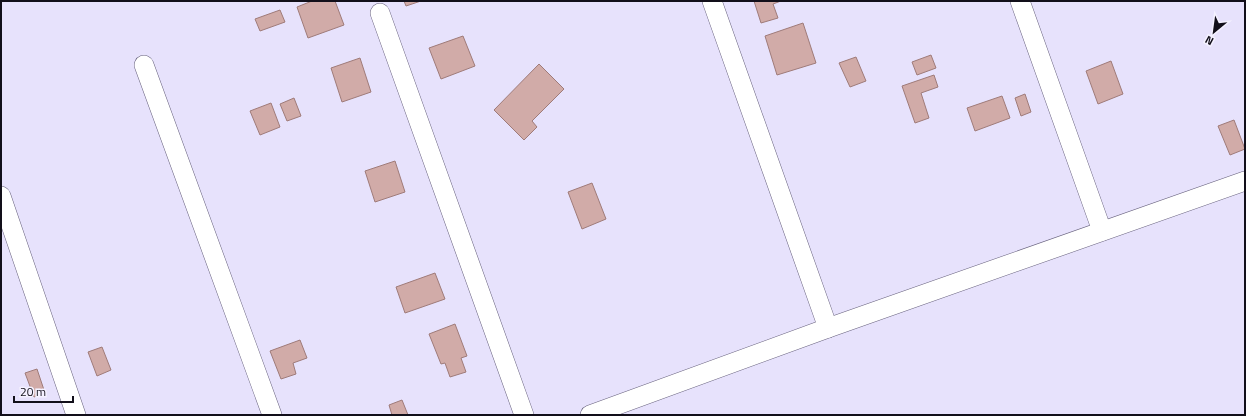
<svg xmlns="http://www.w3.org/2000/svg" width="1246" height="416" font-family="'Titillium Web',sans-serif">
	<style>
		.building { fill: #d1aba8; stroke: #9f7b79 }
		.lines { fill: none; stroke-linecap: round; stroke-linejoin: round }
		.minor-casing { stroke: #68627e; stroke-width: 20 }
		.minor { stroke: #fff; stroke-width: 19 }
	</style>
	<rect width="100%" height="100%" fill="#e7e2fc"/>
	<g class="building">
		<polygon points="312,1 335,1 344,25 308,38 297,7"/>
		<polygon points="404,1 421,1 406,6"/>
		<polygon points="754,1 781,1 773,4 778,18 761,23"/>
		<polygon points="280,10 285,22 260,31 255,19"/>
		<polygon points="803,23 816,63 777,75 765,36"/>
		<polygon points="463,36 475,66 441,79 429,48"/>
		<polygon points="931,55 936,68 917,75 912,62"/>
		<polygon points="856,57 866,81 850,87 839,63"/>
		<polygon points="360,58 371,92 342,102 331,68"/>
		<polygon points="1111,61 1123,94 1098,104 1086,71"/>
		<polygon points="539,64 564,89 532,121 537,127 524,140 494,110"/>
		<polygon points="934,75 938,87 921,93 929,118 915,123 902,86"/>
		<polygon points="1025,94 1031,112 1021,116 1015,98"/>
		<polygon points="1002,96 1010,118 975,131 967,108"/>
		<polygon points="294,98 301,116 287,121 280,104"/>
		<polygon points="271,103 280,127 260,135 250,111"/>
		<polygon points="1234,120 1245,149 1230,155 1218,126"/>
		<polygon points="395,161 405,192 375,202 365,171"/>
		<polygon points="592,183 606,219 582,229 568,192"/>
		<polygon points="435,273 445,299 405,313 396,287"/>
		<polygon points="455,324 467,356 461,358 466,372 450,377 445,363 441,364 429,334"/>
		<polygon points="300,340 307,358 293,363 296,374 281,379 270,351"/>
		<polygon points="102,347 111,370 97,376 88,352"/>
		<polygon points="37,369 45,393 34,397 25,373"/>
		<polygon points="402,400 408,415 392,415 389,405"/>
	</g>
	<g class="lines">
		<g class="minor-casing">
			<g id="minor">
				<polyline points="712,1 828,328"/>
				<polyline points="1020,1 1102,231"/>
				<polyline points="380,13 524,415"/>
				<polyline points="144,65 272,415"/>
				<polyline points="1,196 76,415"/>
				<polyline points="590,415 828,328 1245,181"/>
			</g>
		</g>
		<use href="#minor" class="minor"/>
	</g>
	<rect width="1246" height="416" fill="none" stroke="#120f1a" stroke-width="4"/>
	<g transform="translate(1214 32) rotate(209)" stroke="#f4f1ff" stroke-width="3" paint-order="stroke">
	<path d="M0-3L7 15L0 10L-7 15Z" fill="#120f1a"/>
	<text y="-6" font-size="11" font-weight="bold" text-anchor="middle" fill="#120f1a">N</text>
	</g>
	<path d="M14 396v6h59v-6" fill="none" stroke="#120f1a" stroke-width="2"/>
	<text x="20" y="396" font-size="12" fill="#120f1a" stroke="#f4f1ff" stroke-width="3" paint-order="stroke">20 m</text>
</svg>
